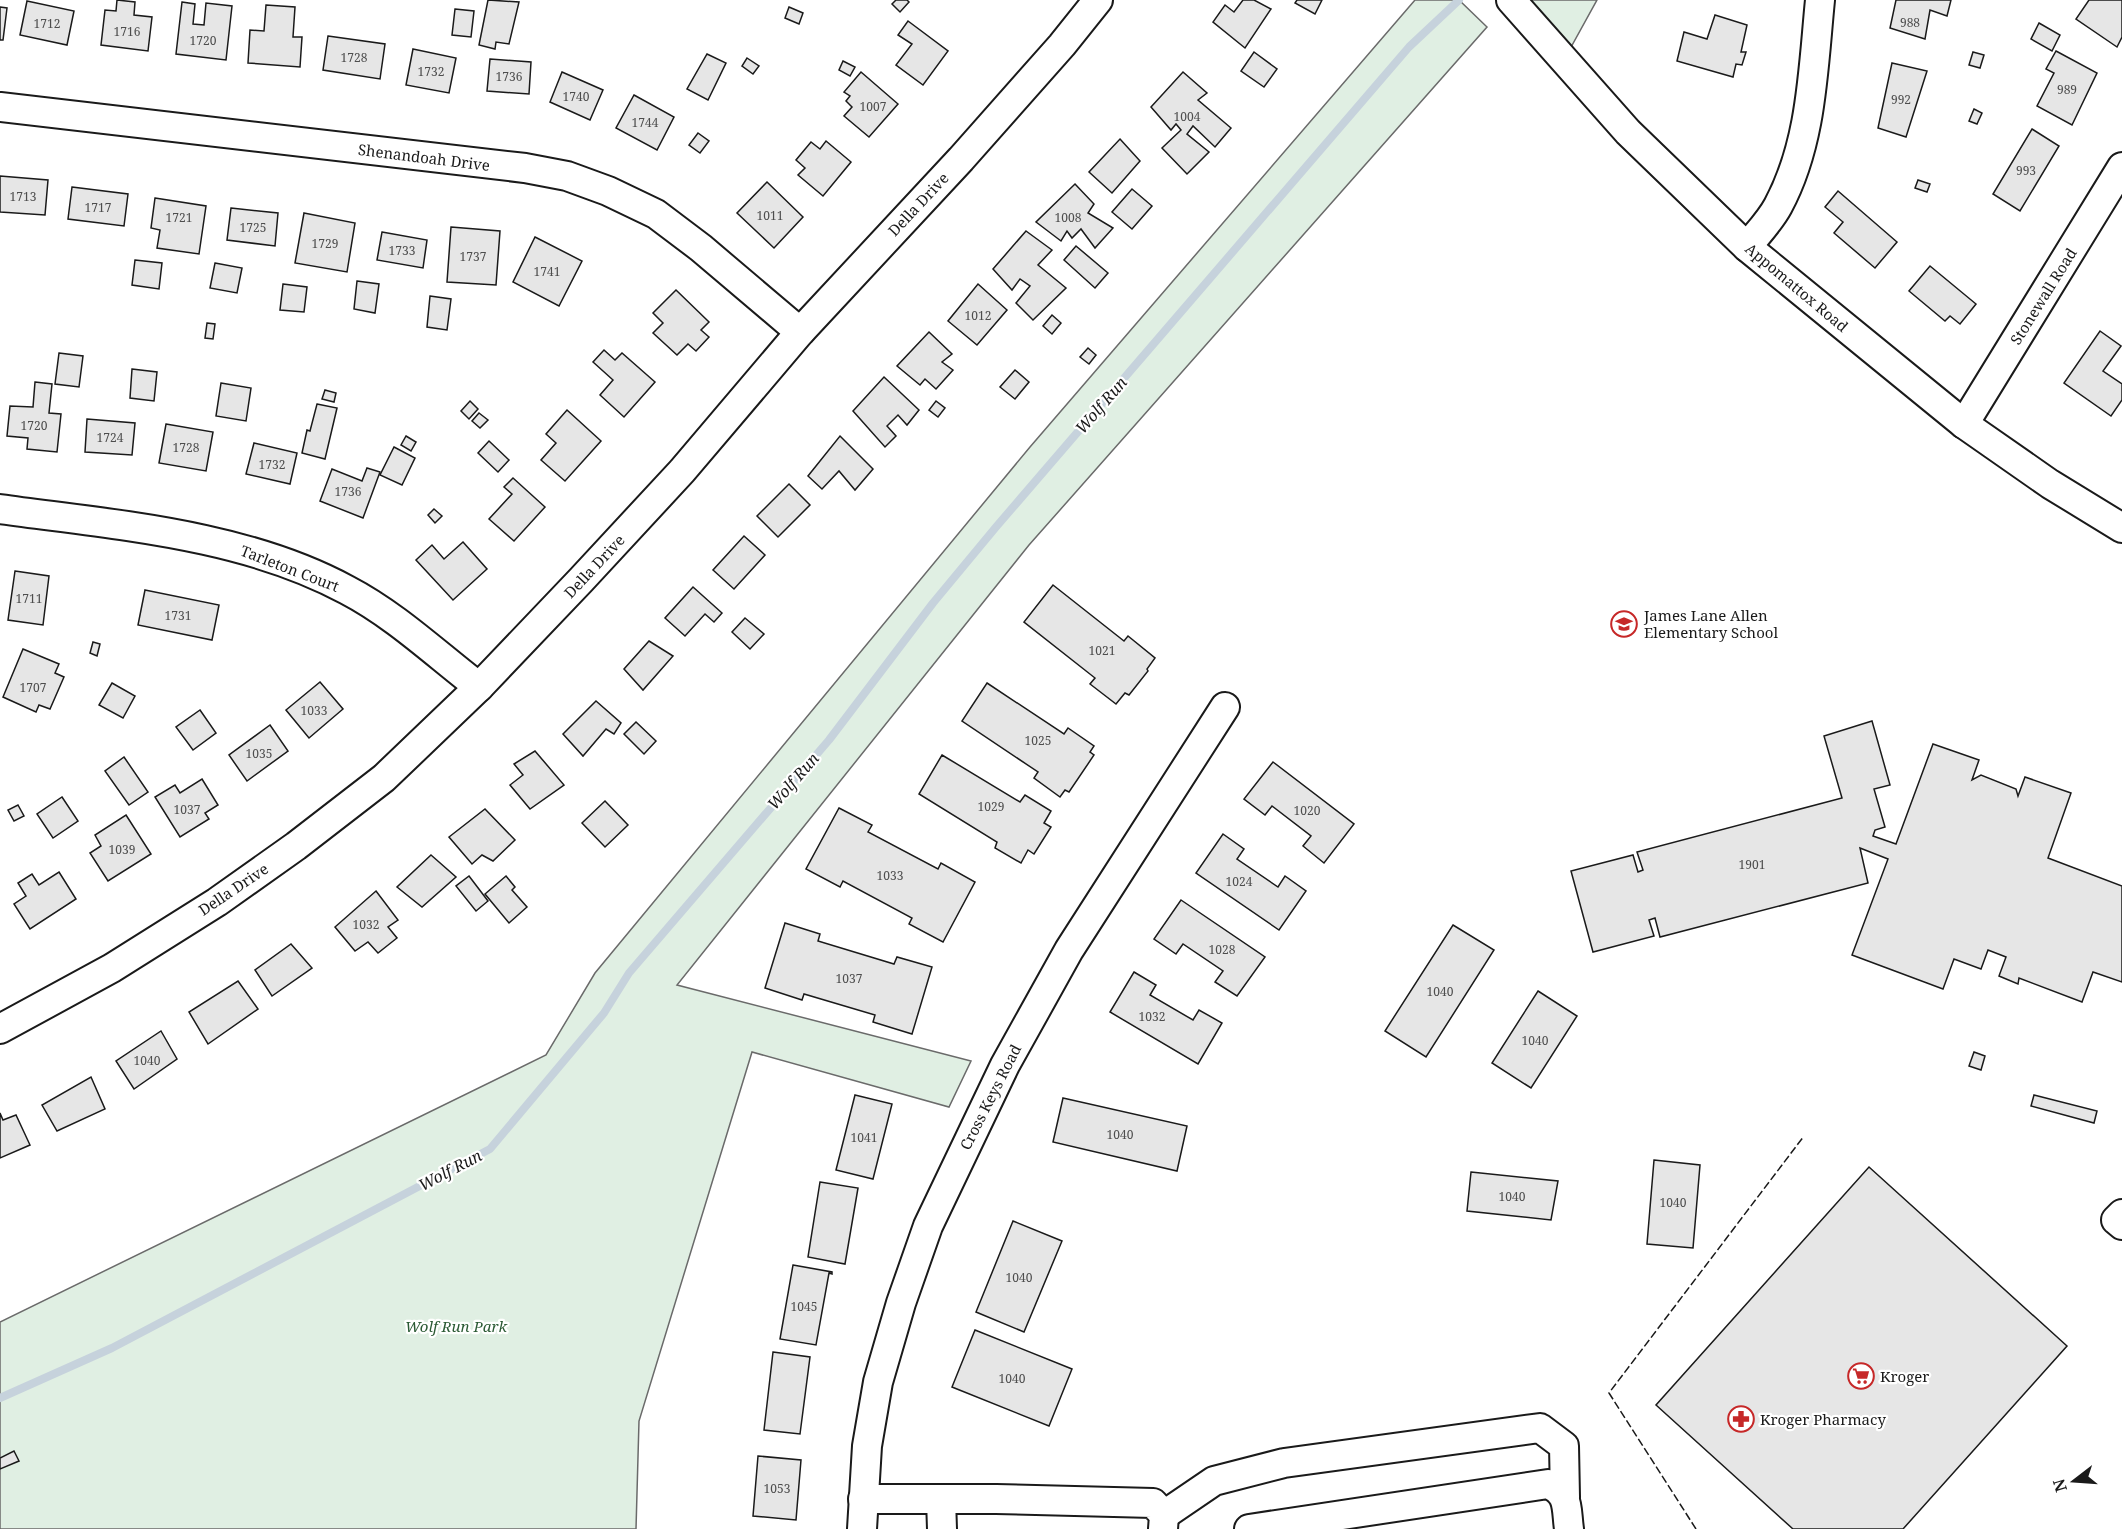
<svg xmlns="http://www.w3.org/2000/svg" width="2122" height="1529" font-family="'Noto Serif',serif">
	<style>
		.green { fill: #e0efe3; stroke: #6a6a6a; stroke-width: 1.5 }
		.lines { fill: none; stroke-linecap: round; stroke-linejoin: round }
		.stream { stroke: #c6d2dc; stroke-width: 8 }
		.building { fill: #e6e6e6; stroke: #1a1a1a; stroke-width: 1.5 }
		.minor-casing { stroke: #1a1a1a; stroke-width: 32 }
		.minor { stroke: #fff; stroke-width: 28 }
		.fence { stroke: #1a1a1a; stroke-width: 1.5; stroke-dasharray: 8 3; stroke-linecap: butt }
		.labels { text-anchor: middle; dominant-baseline: central; stroke-width: 4.5; stroke-linejoin: round; paint-order: stroke }
		.number-label { font-size: 12px; fill: #4d4d4d }
		.street-label { font-size: 15px; fill: #1a1a1a; stroke: #fff }
		.poi-label { font-size: 15px; fill: #1a1a1a; stroke: #fff; text-anchor: start }
		.park-label { font-size: 15px; font-style: italic; fill: #2b5a34; stroke: #fff }
		.water-label { font-size: 16px; font-style: italic; fill: #1a1a1a; stroke: #fff }
	</style>
	<rect width="100%" height="100%" fill="#fff"/>
	<g class="green">
		<polygon points="1415,0 1459,0 1487,27 1029,545 677,985 971,1061 949,1107 752,1052 639,1421 636,1529 0,1529 0,1322 546,1055 595,973 1030,447"/>
		<polygon points="1510,0 1597,0 1565,58"/>
	</g>
	<g class="lines">
		<polyline class="stream" points="0,1398 112,1348 490,1149 604,1013 629,973 829,740 933,603 996,527 1409,47 1459,0"/>
	</g>
	<g class="building">
		<polygon points="117,0 135,2 134,15 152,17 148,51 101,45 105,10 116,11"/>
		<polygon points="488,0 519,2 509,44 496,42 495,49 479,45"/>
		<polygon points="896,0 907,0 909,2 900,12 892,4"/>
		<polygon points="1243,0 1254,0 1271,9 1245,48 1213,22 1225,5 1234,12"/>
		<polygon points="1297,0 1322,0 1315,14 1295,3"/>
		<polygon points="1896,0 1951,0 1947,16 1930,10 1925,39 1890,28"/>
		<polygon points="2089,0 2122,0 2122,37 2117,47 2076,19"/>
		<polygon points="27,1 74,11 67,45 20,35"/>
		<polygon points="182,2 195,4 193,24 204,25 206,3 232,6 226,60 176,54"/>
		<polygon points="266,5 295,7 293,37 302,37 300,67 248,63 250,30 264,31"/>
		<polygon points="0,7 7,8 3,40 0,40"/>
		<polygon points="789,7 803,13 799,24 785,18"/>
		<polygon points="455,9 474,11 471,37 452,35"/>
		<polygon points="1715,15 1747,25 1741,52 1746,52 1742,65 1736,64 1733,77 1677,61 1684,32 1707,39"/>
		<polygon points="908,21 948,51 923,85 896,65 912,44 898,35"/>
		<polygon points="2039,23 2060,35 2052,51 2031,39"/>
		<polygon points="328,36 385,44 380,79 323,70"/>
		<polygon points="413,49 456,58 449,93 406,85"/>
		<polygon points="2056,51 2097,73 2072,125 2037,106 2054,73 2046,69"/>
		<polygon points="1254,52 1277,69 1264,87 1241,71"/>
		<polygon points="1973,52 1984,55 1980,68 1969,65"/>
		<polygon points="707,54 726,63 708,100 687,89"/>
		<polygon points="747,58 759,66 753,74 742,66"/>
		<polygon points="490,59 531,62 529,94 487,91"/>
		<polygon points="843,61 855,67 850,76 839,70"/>
		<polygon points="1892,63 1927,71 1906,137 1878,128"/>
		<polygon points="562,72 603,90 590,120 550,102"/>
		<polygon points="861,72 898,104 869,137 844,116 852,107 846,101 850,96 844,92"/>
		<polygon points="1183,72 1207,93 1198,100 1231,128 1215,147 1193,126 1187,134 1209,152 1187,174 1162,148 1181,130 1176,124 1171,130 1151,107"/>
		<polygon points="634,95 674,117 657,150 616,128"/>
		<polygon points="1974,109 1982,113 1977,124 1969,121"/>
		<polygon points="2032,129 2059,146 2020,211 1993,194"/>
		<polygon points="698,133 709,141 700,153 689,145"/>
		<polygon points="1120,139 1140,161 1112,193 1089,172"/>
		<polygon points="826,141 851,162 823,196 798,175 805,168 796,160 811,142 820,149"/>
		<polygon points="0,176 48,180 45,215 0,212"/>
		<polygon points="1918,180 1930,184 1927,192 1915,188"/>
		<polygon points="767,182 803,217 774,248 737,213"/>
		<polygon points="1075,184 1094,204 1088,213 1113,228 1095,248 1081,229 1072,238 1067,231 1061,241 1036,222"/>
		<polygon points="72,187 128,194 124,226 68,219"/>
		<polygon points="1132,189 1152,206 1132,229 1112,212"/>
		<polygon points="1838,191 1897,242 1875,268 1834,233 1843,222 1825,207"/>
		<polygon points="155,198 206,206 199,254 157,248 160,230 151,228"/>
		<polygon points="231,208 278,213 275,246 227,240"/>
		<polygon points="304,213 355,223 347,272 295,263"/>
		<polygon points="451,227 500,231 496,285 447,282"/>
		<polygon points="1026,231 1052,250 1038,265 1066,288 1033,320 1016,303 1030,286 1020,279 1012,290 993,269"/>
		<polygon points="382,232 427,240 423,268 377,260"/>
		<polygon points="535,237 582,261 559,306 513,282"/>
		<polygon points="1076,246 1108,273 1095,288 1064,260"/>
		<polygon points="135,260 162,263 159,289 132,285"/>
		<polygon points="215,263 242,268 237,293 210,288"/>
		<polygon points="1930,266 1976,304 1960,324 1950,316 1945,321 1909,291"/>
		<polygon points="357,281 379,284 375,313 354,309"/>
		<polygon points="283,284 307,287 304,312 280,310"/>
		<polygon points="978,284 1007,310 977,345 948,321"/>
		<polygon points="676,290 709,322 701,330 709,337 696,351 688,344 677,355 653,333 663,323 653,313"/>
		<polygon points="430,296 451,299 447,330 427,327"/>
		<polygon points="1052,315 1061,323 1052,334 1043,326"/>
		<polygon points="207,323 215,324 213,339 205,338"/>
		<polygon points="2100,331 2121,346 2103,371 2122,384 2122,400 2111,416 2064,383"/>
		<polygon points="929,332 952,354 942,362 953,370 936,389 925,379 920,385 897,366"/>
		<polygon points="1088,348 1096,355 1089,364 1080,357"/>
		<polygon points="604,350 615,360 622,353 655,382 624,417 600,395 613,380 593,362"/>
		<polygon points="59,353 83,356 79,387 55,384"/>
		<polygon points="132,369 157,372 154,401 130,398"/>
		<polygon points="1015,370 1029,382 1015,399 1000,387"/>
		<polygon points="884,377 919,410 907,425 898,415 887,426 896,436 885,447 853,411"/>
		<polygon points="35,382 52,384 49,413 61,414 57,452 27,449 28,438 7,436 10,406 33,407"/>
		<polygon points="221,383 251,388 246,421 216,416"/>
		<polygon points="325,390 336,393 334,402 322,399"/>
		<polygon points="470,401 478,409 469,419 461,411"/>
		<polygon points="936,401 945,408 938,417 929,410"/>
		<polygon points="317,404 337,408 325,459 302,453 307,430 310,431"/>
		<polygon points="567,410 601,441 565,481 541,460 556,443 546,434"/>
		<polygon points="479,413 488,420 480,428 472,421"/>
		<polygon points="87,419 135,423 132,455 85,452"/>
		<polygon points="166,424 213,432 206,471 159,463"/>
		<polygon points="406,436 416,442 411,451 401,445"/>
		<polygon points="840,436 873,469 855,490 839,471 822,489 808,476"/>
		<polygon points="489,441 509,460 498,472 478,453"/>
		<polygon points="254,443 297,453 290,484 246,474"/>
		<polygon points="394,447 415,458 402,485 380,475"/>
		<polygon points="367,468 380,472 363,518 320,501 332,469 362,481"/>
		<polygon points="513,478 545,507 514,541 489,519 512,494 504,487"/>
		<polygon points="789,484 810,505 778,537 757,516"/>
		<polygon points="434,509 442,516 435,523 428,515"/>
		<polygon points="744,536 765,555 734,589 713,570"/>
		<polygon points="463,542 487,569 453,600 416,560 432,545 444,559"/>
		<polygon points="15,571 49,576 43,625 8,620"/>
		<polygon points="1053,585 1124,641 1128,636 1155,658 1147,669 1148,671 1129,695 1125,693 1116,704 1090,684 1095,678 1024,622"/>
		<polygon points="693,587 722,613 714,622 705,614 685,636 665,618"/>
		<polygon points="145,590 219,605 212,640 138,625"/>
		<polygon points="745,618 764,634 750,649 732,632"/>
		<polygon points="649,641 673,656 643,690 624,669"/>
		<polygon points="93,642 100,644 97,656 90,653"/>
		<polygon points="23,649 59,664 55,673 64,677 50,709 39,705 36,712 3,697"/>
		<polygon points="320,682 343,709 309,738 286,710"/>
		<polygon points="112,683 135,696 123,718 99,705"/>
		<polygon points="987,683 1064,734 1068,728 1094,746 1090,752 1094,755 1069,792 1065,790 1060,797 1034,778 1038,772 962,721"/>
		<polygon points="596,701 621,723 614,734 606,729 583,756 563,734"/>
		<polygon points="200,710 216,733 193,750 176,727"/>
		<polygon points="1872,721 1890,785 1874,789 1885,827 1875,830 1873,836 1896,844 1933,744 1979,760 1972,780 1981,775 2016,789 2018,796 2025,777 2071,793 2048,858 2122,886 2122,982 2093,972 2082,1002 2019,978 2018,984 1999,976 2006,957 1988,950 1981,969 1954,959 1943,989 1852,955 1888,859 1860,848 1868,883 1660,937 1655,918 1649,920 1654,936 1593,952 1571,871 1633,855 1638,872 1643,870 1637,852 1842,798 1824,736"/>
		<polygon points="636,722 656,741 644,754 624,734"/>
		<polygon points="270,725 288,751 247,781 229,755"/>
		<polygon points="535,751 564,785 530,809 510,785 523,775 514,764"/>
		<polygon points="942,755 1020,802 1025,795 1051,811 1044,823 1051,827 1034,854 1028,850 1021,863 995,848 997,842 919,794"/>
		<polygon points="124,757 148,792 129,805 105,771"/>
		<polygon points="1273,762 1354,824 1324,863 1303,846 1311,836 1272,806 1265,815 1244,799"/>
		<polygon points="202,779 218,805 205,813 209,819 180,837 155,797 175,785 180,793"/>
		<polygon points="62,797 78,821 53,838 37,814"/>
		<polygon points="605,801 628,825 605,847 582,823"/>
		<polygon points="18,805 24,816 14,821 8,810"/>
		<polygon points="839,808 872,825 868,832 938,869 941,863 975,882 943,942 909,924 912,918 843,881 840,887 806,869"/>
		<polygon points="485,809 515,840 493,861 482,855 472,864 449,837"/>
		<polygon points="126,815 151,854 108,881 90,853 101,846 95,835"/>
		<polygon points="1223,834 1244,849 1237,859 1278,887 1285,876 1306,891 1279,930 1196,873"/>
		<polygon points="431,855 456,877 422,907 397,887"/>
		<polygon points="59,872 76,899 30,929 14,904 26,896 18,883 32,874 39,885"/>
		<polygon points="469,876 488,901 476,911 456,886"/>
		<polygon points="506,876 515,887 512,890 527,907 509,923 485,894"/>
		<polygon points="376,891 398,920 388,927 397,938 378,953 368,942 355,951 335,927"/>
		<polygon points="1181,900 1265,957 1237,996 1215,982 1223,971 1183,944 1176,954 1154,939"/>
		<polygon points="785,923 820,934 818,941 894,964 897,957 932,967 912,1034 873,1022 875,1015 804,994 802,1000 765,988"/>
		<polygon points="1453,925 1494,950 1426,1057 1385,1031"/>
		<polygon points="291,944 312,968 272,996 255,970"/>
		<polygon points="1134,972 1156,985 1150,995 1193,1020 1199,1010 1222,1023 1198,1064 1110,1012"/>
		<polygon points="238,981 258,1009 208,1044 189,1012"/>
		<polygon points="1538,991 1577,1016 1531,1088 1492,1063"/>
		<polygon points="161,1031 177,1059 134,1089 116,1061"/>
		<polygon points="1974,1052 1985,1056 1981,1070 1969,1066"/>
		<polygon points="91,1077 105,1109 57,1131 42,1105"/>
		<polygon points="855,1095 892,1104 873,1179 836,1170"/>
		<polygon points="2034,1095 2097,1111 2094,1123 2031,1106"/>
		<polygon points="1063,1098 1187,1126 1177,1171 1053,1142"/>
		<polygon points="0,1113 3,1120 16,1115 30,1145 0,1158"/>
		<polygon points="1654,1160 1700,1165 1693,1248 1647,1244"/>
		<polygon points="1869,1167 2067,1346 1903,1529 1793,1529 1656,1405"/>
		<polygon points="1471,1172 1558,1181 1551,1220 1467,1211"/>
		<polygon points="820,1182 858,1188 845,1264 808,1257"/>
		<polygon points="1013,1221 1062,1241 1024,1332 976,1312"/>
		<polygon points="793,1265 832,1272 832,1274 829,1273 816,1345 780,1339"/>
		<polygon points="975,1330 1072,1369 1049,1426 952,1387"/>
		<polygon points="773,1352 810,1357 800,1434 764,1430"/>
		<polygon points="14,1451 19,1461 0,1469 0,1458"/>
		<polygon points="758,1456 801,1460 796,1520 753,1516"/>
	</g>
	<g class="lines">
		<g class="minor-casing">
			<g id="minor">
				<polyline points="1511,0 1628,132 1747,247 1964,424 2050,484 2122,528"/>
				<polyline points="0,107 525,168 567,176 608,191 656,214 701,248 800,332"/>
				<path d="M1747,247C1757,234 1770,221 1778,206C1812,143 1813,70 1820,0"/>
				<polyline points="1964,424 2122,167"/>
				<path d="M0,509C115,525 244,534 347,590C395,615 436,654 479,687"/>
				<polyline points="0,1029 112,968 217,902 296,846 384,778 479,687 581,580 682,471 800,332 961,159 1062,45 1098,0"/>
				<polyline points="2122,1214 2116,1220 2122,1225"/>
				<polyline points="863,1499 996,1499 1153,1503 1164,1515 1163,1529"/>
				<polyline points="941,1499 942,1529"/>
				<polyline points="1164,1515 1214,1481 1284,1463 1540,1428 1564,1446 1565,1497"/>
				<polyline points="862,1529 867,1446 878,1382 901,1303 928,1226 1005,1065 1069,950 1225,707"/>
				<path d="M1249,1529L1548,1484C1570,1493 1566,1509 1569,1529"/>
			</g>
		</g>
		<use href="#minor" class="minor"/>
		<polyline class="fence" points="1696,1529 1609,1393 1804,1136"/>
	</g>
	<defs>
		<g id="school-ring" transform="scale(1.35)"><circle r="9.5" fill="#fff" stroke="#c62828" stroke-width="1.5"/><path d="M0-5L7-2L0 1L-7-2ZM-4 1L0 2.5L4 1V4Q0 6-4 4Z" fill="#c62828"/></g>
		<g id="supermarket-ring" transform="scale(1.35)"><circle r="9.5" fill="#fff" stroke="#c62828" stroke-width="1.5"/><path d="M-6-5.5h2.5l.6 2H6L4.5 2H-2.5L-4.4-4H-6ZM-1.5 3.2a1.3 1.3 0 1 0 .1 0ZM3 3.2a1.3 1.3 0 1 0 .1 0Z" fill="#c62828"/></g>
		<g id="pharmacy-ring" transform="scale(1.35)"><circle r="9.5" fill="#fff" stroke="#c62828" stroke-width="1.5"/><path d="M-2-6h4v4h4v4h-4v4h-4v-4h-4v-4h4Z" fill="#c62828"/></g>
	</defs>
	<g fill-rule="evenodd">
		<use href="#school-ring" x="1624" y="624"/>
		<use href="#supermarket-ring" x="1861" y="1376"/>
		<use href="#pharmacy-ring" x="1741" y="1419"/>
	</g>
	<g class="labels">
		<g class="number-label">
			<text x="1910" y="22">988</text>
			<text x="47" y="23">1712</text>
			<text x="127" y="31">1716</text>
			<text x="203" y="40">1720</text>
			<text x="354" y="57">1728</text>
			<text x="431" y="71">1732</text>
			<text x="509" y="76">1736</text>
			<text x="2067" y="89">989</text>
			<text x="576" y="96">1740</text>
			<text x="1901" y="99">992</text>
			<text x="873" y="106">1007</text>
			<text x="1187" y="116">1004</text>
			<text x="645" y="122">1744</text>
			<text x="2026" y="170">993</text>
			<text x="23" y="196">1713</text>
			<text x="98" y="207">1717</text>
			<text x="770" y="215">1011</text>
			<text x="179" y="217">1721</text>
			<text x="1068" y="217">1008</text>
			<text x="253" y="227">1725</text>
			<text x="325" y="243">1729</text>
			<text x="402" y="250">1733</text>
			<text x="473" y="256">1737</text>
			<text x="547" y="271">1741</text>
			<text x="978" y="315">1012</text>
			<text x="34" y="425">1720</text>
			<text x="110" y="437">1724</text>
			<text x="186" y="447">1728</text>
			<text x="272" y="464">1732</text>
			<text x="348" y="491">1736</text>
			<text x="29" y="598">1711</text>
			<text x="178" y="615">1731</text>
			<text x="1102" y="650">1021</text>
			<text x="33" y="687">1707</text>
			<text x="314" y="710">1033</text>
			<text x="1038" y="740">1025</text>
			<text x="259" y="753">1035</text>
			<text x="991" y="806">1029</text>
			<text x="187" y="809">1037</text>
			<text x="1307" y="810">1020</text>
			<text x="122" y="849">1039</text>
			<text x="1752" y="864">1901</text>
			<text x="890" y="875">1033</text>
			<text x="1239" y="881">1024</text>
			<text x="366" y="924">1032</text>
			<text x="1222" y="949">1028</text>
			<text x="849" y="978">1037</text>
			<text x="1440" y="991">1040</text>
			<text x="1152" y="1016">1032</text>
			<text x="1535" y="1040">1040</text>
			<text x="147" y="1060">1040</text>
			<text x="1120" y="1134">1040</text>
			<text x="864" y="1137">1041</text>
			<text x="1512" y="1196">1040</text>
			<text x="1673" y="1202">1040</text>
			<text x="1019" y="1277">1040</text>
			<text x="804" y="1306">1045</text>
			<text x="1012" y="1378">1040</text>
			<text x="777" y="1488">1053</text>
		</g>
		<g class="street-label">
			<text transform="translate(424 157) rotate(7)">Shenandoah Drive</text>
			<text transform="translate(918 204) rotate(-47)">Della Drive</text>
			<text transform="translate(1797 287) rotate(40)">Appomattox Road</text>
			<text transform="translate(2043 296) rotate(-58)">Stonewall Road</text>
			<text transform="translate(594 566) rotate(-47)">Della Drive</text>
			<text transform="translate(290 568) rotate(21)">Tarleton Court</text>
			<text transform="translate(233 889) rotate(-34)">Della Drive</text>
			<text transform="translate(990 1097) rotate(-63)">Cross Keys Road</text>
		</g>
		<g class="poi-label">
			<text x="1644" y="615">James Lane Allen<tspan x="1644" dy="17">Elementary School</tspan></text>
			<text x="1880" y="1376">Kroger</text>
			<text x="1760" y="1419">Kroger Pharmacy</text>
		</g>
		<g class="park-label">
			<text x="456" y="1326">Wolf Run Park</text>
		</g>
		<g class="water-label">
			<text transform="translate(1101 405) rotate(-49)">Wolf Run</text>
			<text transform="translate(793 781) rotate(-49)">Wolf Run</text>
			<text transform="translate(450 1170) rotate(-28)">Wolf Run</text>
		</g>
	</g>
	<g transform="translate(2074 1481) rotate(253)" stroke="#ffffff" stroke-width="4.5" paint-order="stroke">
	<path d="M0-4.5L10 22L0 15L-10 22Z" fill="#1a1a1a"/>
	<text y="-9" font-size="16" font-weight="bold" text-anchor="middle" fill="#1a1a1a">N</text>
	</g>
</svg>
